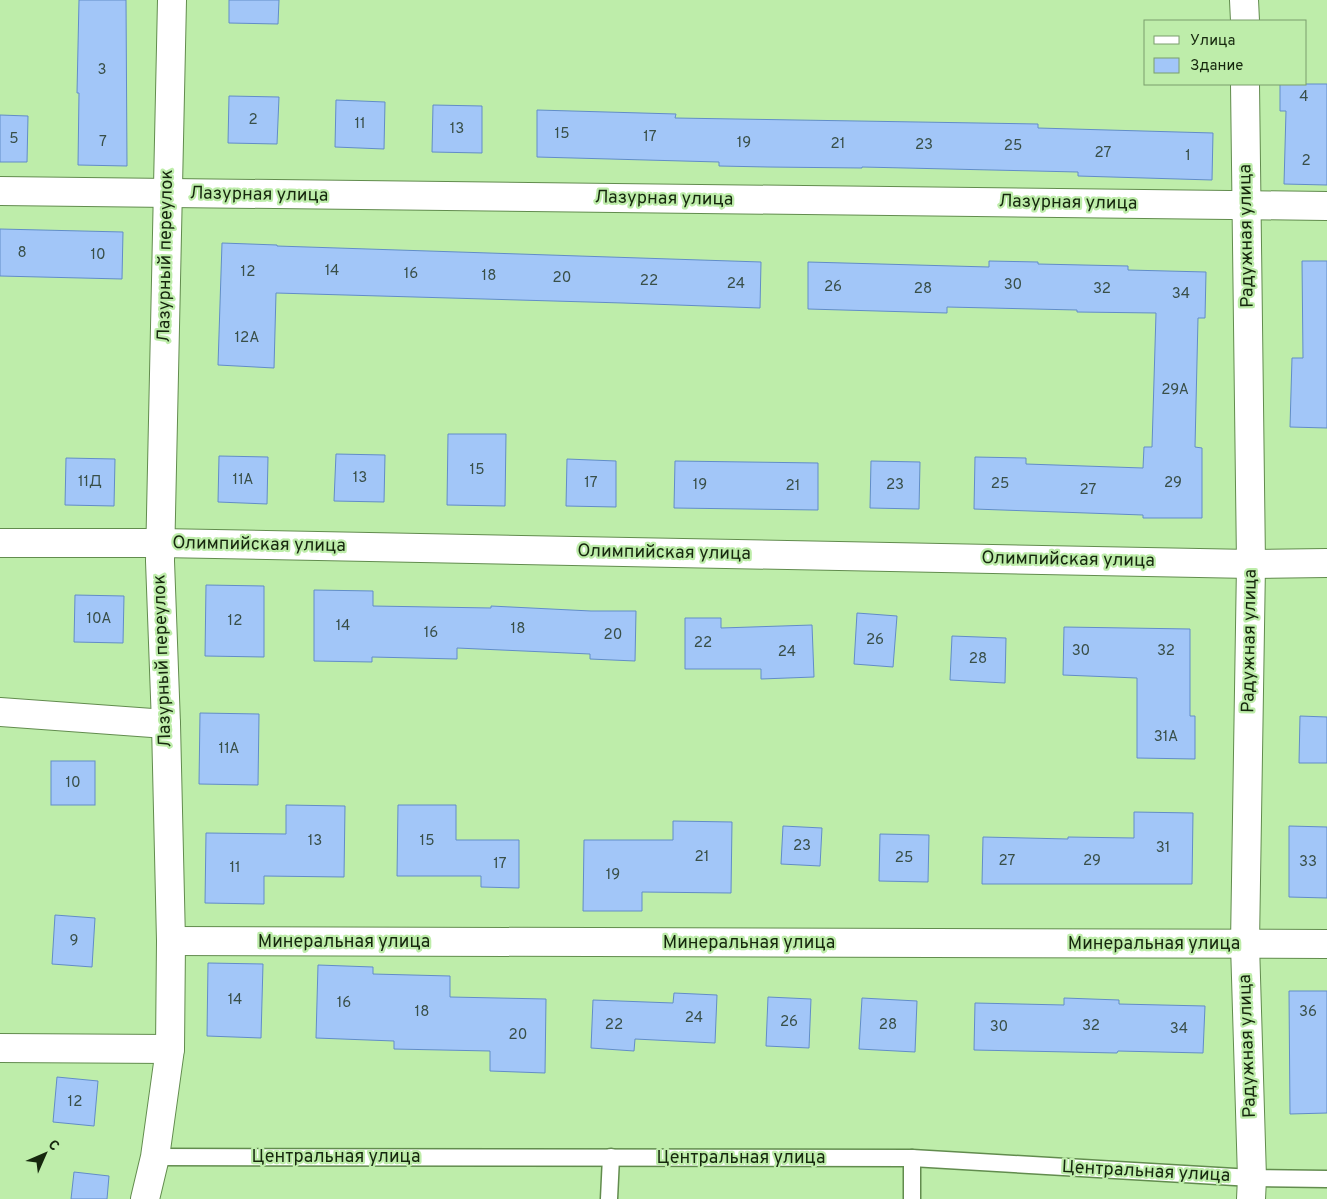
<svg xmlns="http://www.w3.org/2000/svg" width="1327" height="1199" font-family="Overpass,sans-serif">
	<style>
		.building { fill: #a2c6f8; stroke: #628dc8 }
		.lines { fill: none; stroke-linecap: round; stroke-linejoin: round }
		.lane-casing { stroke: #628c4e; stroke-width: 19 }
		.street-casing { stroke: #628c4e; stroke-width: 30 }
		.lane { stroke: #fff; stroke-width: 16 }
		.street { stroke: #fff; stroke-width: 28 }
		.labels { text-anchor: middle; dominant-baseline: central; stroke-width: 4.5; stroke-linejoin: round; paint-order: stroke }
		.number-label { font-size: 15px; fill: #394f48 }
		.street-label { font-size: 18px; fill: #16270e; stroke: #beedaa }
	</style>
	<rect width="100%" height="100%" fill="#beedaa"/>
	<g class="building">
		<polygon points="79,0 126,0 127,166 78,165 79,93 77,93"/>
		<polygon points="229,0 279,0 278,24 229,23"/>
		<polygon points="1280,84 1327,84 1327,185 1284,184 1286,111 1280,111"/>
		<polygon points="229,96 279,97 277,144 228,143"/>
		<polygon points="336,100 385,102 384,149 335,147"/>
		<polygon points="433,105 482,106 482,153 432,152"/>
		<polygon points="537,110 676,114 675,118 1038,124 1038,128 1213,133 1212,180 1078,176 1078,172 862,167 862,168 768,167 719,166 719,162 537,157"/>
		<polygon points="0,115 28,116 27,162 0,162"/>
		<polygon points="0,229 123,232 122,279 0,276"/>
		<polygon points="222,243 277,245 277,246 761,262 760,308 623,303 276,293 274,368 218,365"/>
		<polygon points="989,261 1038,262 1038,264 1128,266 1128,270 1206,272 1205,318 1198,318 1195,447 1202,448 1202,518 1143,518 1143,515 974,509 975,457 1026,458 1026,464 1143,468 1144,447 1152,447 1156,313 1077,312 1077,310 947,307 947,313 808,309 808,262 989,267"/>
		<polygon points="1302,261 1327,261 1327,428 1290,427 1292,358 1303,358"/>
		<polygon points="448,434 506,434 505,506 447,505"/>
		<polygon points="336,454 385,455 384,502 334,501"/>
		<polygon points="219,456 268,457 267,504 218,502"/>
		<polygon points="66,458 115,459 114,506 65,505"/>
		<polygon points="567,459 616,461 616,507 566,506"/>
		<polygon points="675,461 818,463 818,510 674,508"/>
		<polygon points="871,461 920,462 919,509 870,508"/>
		<polygon points="206,585 264,586 264,657 205,656"/>
		<polygon points="314,590 373,591 373,606 491,608 491,606 591,611 636,611 635,661 590,659 590,654 457,648 457,659 372,657 372,662 314,661"/>
		<polygon points="75,595 124,596 123,643 74,642"/>
		<polygon points="857,613 897,616 893,667 854,664"/>
		<polygon points="685,618 721,618 721,628 812,625 814,677 761,679 761,669 685,669"/>
		<polygon points="1064,627 1190,629 1190,716 1195,716 1195,759 1137,758 1137,678 1063,675"/>
		<polygon points="952,636 1006,638 1005,683 950,680"/>
		<polygon points="200,713 259,714 258,785 199,784"/>
		<polygon points="1300,716 1327,717 1327,763 1299,763"/>
		<rect x="51" y="761" width="44" height="44"/>
		<polygon points="286,805 345,806 344,877 264,876 264,904 205,903 206,833 286,834"/>
		<polygon points="398,805 456,805 456,840 519,840 519,888 481,887 481,876 397,876"/>
		<polygon points="1134,812 1193,813 1192,884 982,884 983,837 1068,839 1068,837 1134,838"/>
		<polygon points="673,821 732,822 731,893 642,892 642,911 583,911 584,840 673,840"/>
		<polygon points="783,826 822,828 820,866 781,864"/>
		<polygon points="1289,826 1327,827 1327,898 1289,897"/>
		<polygon points="880,834 929,835 928,882 879,881"/>
		<polygon points="55,915 95,918 92,967 52,964"/>
		<polygon points="208,963 263,964 261,1038 207,1036"/>
		<polygon points="318,965 373,967 373,974 450,976 450,997 546,999 545,1073 490,1071 490,1051 394,1049 394,1041 316,1038"/>
		<polygon points="1289,991 1327,991 1327,1113 1290,1114"/>
		<polygon points="674,993 717,995 715,1043 635,1039 634,1051 591,1048 593,1000 673,1003"/>
		<polygon points="768,997 811,999 809,1048 766,1046"/>
		<polygon points="862,998 917,1001 915,1052 859,1049"/>
		<polygon points="1064,998 1119,1000 1119,1004 1205,1006 1203,1053 1118,1051 1117,1053 974,1050 975,1003 1064,1005"/>
		<polygon points="57,1077 98,1081 94,1126 53,1122"/>
		<polygon points="74,1172 109,1176 107,1199 71,1199"/>
	</g>
	<g class="lines">
		<g class="lane-casing">
			<g id="lane">
				<polyline points="155,1157 912,1158 1252,1178 1327,1179"/>
				<polyline points="609,1199 611,1157"/>
				<polyline points="912,1199 912,1158"/>
			</g>
		</g>
		<g class="street-casing">
			<g id="street">
				<polyline points="1244,0 1245,21"/>
				<polyline points="1245,84 1251,564 1245,944 1252,1178 1251,1199"/>
				<polyline points="0,191 1327,206"/>
				<polyline points="0,543 160,543 1251,564 1327,563"/>
				<polyline points="0,712 166,724"/>
				<polyline points="171,941 1327,944"/>
				<polyline points="0,1048 170,1049"/>
				<polyline points="145,1199 155,1157 170,1049 171,941 166,724 160,561 172,0"/>
			</g>
		</g>
		<use href="#lane" class="lane"/>
		<use href="#street" class="street"/>
	</g>
	<g class="labels">
		<g class="number-label">
			<text x="102" y="70">3</text>
			<text x="1304" y="97">4</text>
			<text x="253" y="120">2</text>
			<text x="360" y="124">11</text>
			<text x="457" y="129">13</text>
			<text x="562" y="134">15</text>
			<text x="650" y="137">17</text>
			<text x="14" y="139">5</text>
			<text x="103" y="142">7</text>
			<text x="744" y="143">19</text>
			<text x="838" y="144">21</text>
			<text x="924" y="145">23</text>
			<text x="1013" y="146">25</text>
			<text x="1103" y="153">27</text>
			<text x="1188" y="156">1</text>
			<text x="1306" y="161">2</text>
			<text x="22" y="253">8</text>
			<text x="98" y="255">10</text>
			<text x="332" y="271">14</text>
			<text x="248" y="272">12</text>
			<text x="411" y="274">16</text>
			<text x="489" y="276">18</text>
			<text x="562" y="278">20</text>
			<text x="649" y="281">22</text>
			<text x="736" y="284">24</text>
			<text x="1013" y="285">30</text>
			<text x="833" y="287">26</text>
			<text x="923" y="289">28</text>
			<text x="1102" y="289">32</text>
			<text x="1181" y="294">34</text>
			<text x="247" y="338">12А</text>
			<text x="1175" y="390">29А</text>
			<text x="477" y="470">15</text>
			<text x="360" y="478">13</text>
			<text x="243" y="480">11А</text>
			<text x="90" y="482">11Д</text>
			<text x="591" y="483">17</text>
			<text x="1173" y="483">29</text>
			<text x="1000" y="484">25</text>
			<text x="700" y="485">19</text>
			<text x="895" y="485">23</text>
			<text x="793" y="486">21</text>
			<text x="1088" y="490">27</text>
			<text x="99" y="619">10А</text>
			<text x="235" y="621">12</text>
			<text x="343" y="626">14</text>
			<text x="518" y="629">18</text>
			<text x="431" y="633">16</text>
			<text x="613" y="635">20</text>
			<text x="875" y="640">26</text>
			<text x="703" y="643">22</text>
			<text x="1081" y="651">30</text>
			<text x="1166" y="651">32</text>
			<text x="787" y="652">24</text>
			<text x="978" y="659">28</text>
			<text x="1166" y="737">31А</text>
			<text x="229" y="749">11А</text>
			<text x="73" y="783">10</text>
			<text x="315" y="841">13</text>
			<text x="427" y="841">15</text>
			<text x="802" y="846">23</text>
			<text x="1163" y="848">31</text>
			<text x="702" y="857">21</text>
			<text x="904" y="858">25</text>
			<text x="1007" y="861">27</text>
			<text x="1092" y="861">29</text>
			<text x="1308" y="862">33</text>
			<text x="500" y="864">17</text>
			<text x="235" y="868">11</text>
			<text x="613" y="875">19</text>
			<text x="74" y="941">9</text>
			<text x="235" y="1000">14</text>
			<text x="344" y="1003">16</text>
			<text x="422" y="1012">18</text>
			<text x="1308" y="1012">36</text>
			<text x="694" y="1018">24</text>
			<text x="789" y="1022">26</text>
			<text x="614" y="1025">22</text>
			<text x="888" y="1025">28</text>
			<text x="1091" y="1026">32</text>
			<text x="999" y="1027">30</text>
			<text x="1179" y="1029">34</text>
			<text x="518" y="1035">20</text>
			<text x="75" y="1102">12</text>
		</g>
		<g class="street-label">
			<text transform="translate(259 195) rotate(1)">Лазурная улица</text>
			<text transform="translate(664 199) rotate(1)">Лазурная улица</text>
			<text transform="translate(1068 203) rotate(1)">Лазурная улица</text>
			<text transform="translate(1247 236) rotate(-91)">Радужная улица</text>
			<text transform="translate(166 256) rotate(-89)">Лазурный переулок</text>
			<text transform="translate(259 545) rotate(1)">Олимпийская улица</text>
			<text transform="translate(664 553) rotate(1)">Олимпийская улица</text>
			<text transform="translate(1068 560) rotate(1)">Олимпийская улица</text>
			<text transform="translate(1250 641) rotate(-89)">Радужная улица</text>
			<text transform="translate(163 661) rotate(-92)">Лазурный переулок</text>
			<text x="344" y="942">Минеральная улица</text>
			<text x="749" y="943">Минеральная улица</text>
			<text x="1154" y="944">Минеральная улица</text>
			<text transform="translate(1248 1046) rotate(-92)">Радужная улица</text>
			<text x="336" y="1157">Центральная улица</text>
			<text x="741" y="1158">Центральная улица</text>
			<text transform="translate(1146 1172) rotate(3)">Центральная улица</text>
		</g>
	</g>
	<rect x="1144" y="20" width="162" height="65" fill="#beedaa" stroke="#7b9e6c"/>
	<rect x="1154" y="36" width="25" height="8" fill="#ffffff" stroke="#7b9e6c"/>
	<text x="1190" y="45" font-size="15" fill="#16270e">Улица</text>
	<rect x="1154" y="58" width="25" height="15" fill="#a2c6f8" stroke="#7b9e6c"/>
	<text x="1190" y="70" font-size="15" fill="#16270e">Здание</text>
	<g transform="translate(45 1154) rotate(45)" stroke="#beedaa" stroke-width="4" paint-order="stroke">
	<path d="M0-4L9 19L0 12L-9 19Z" fill="#16270e"/>
	<text y="-8" font-size="14" font-weight="bold" text-anchor="middle" fill="#16270e">С</text>
	</g>
</svg>
